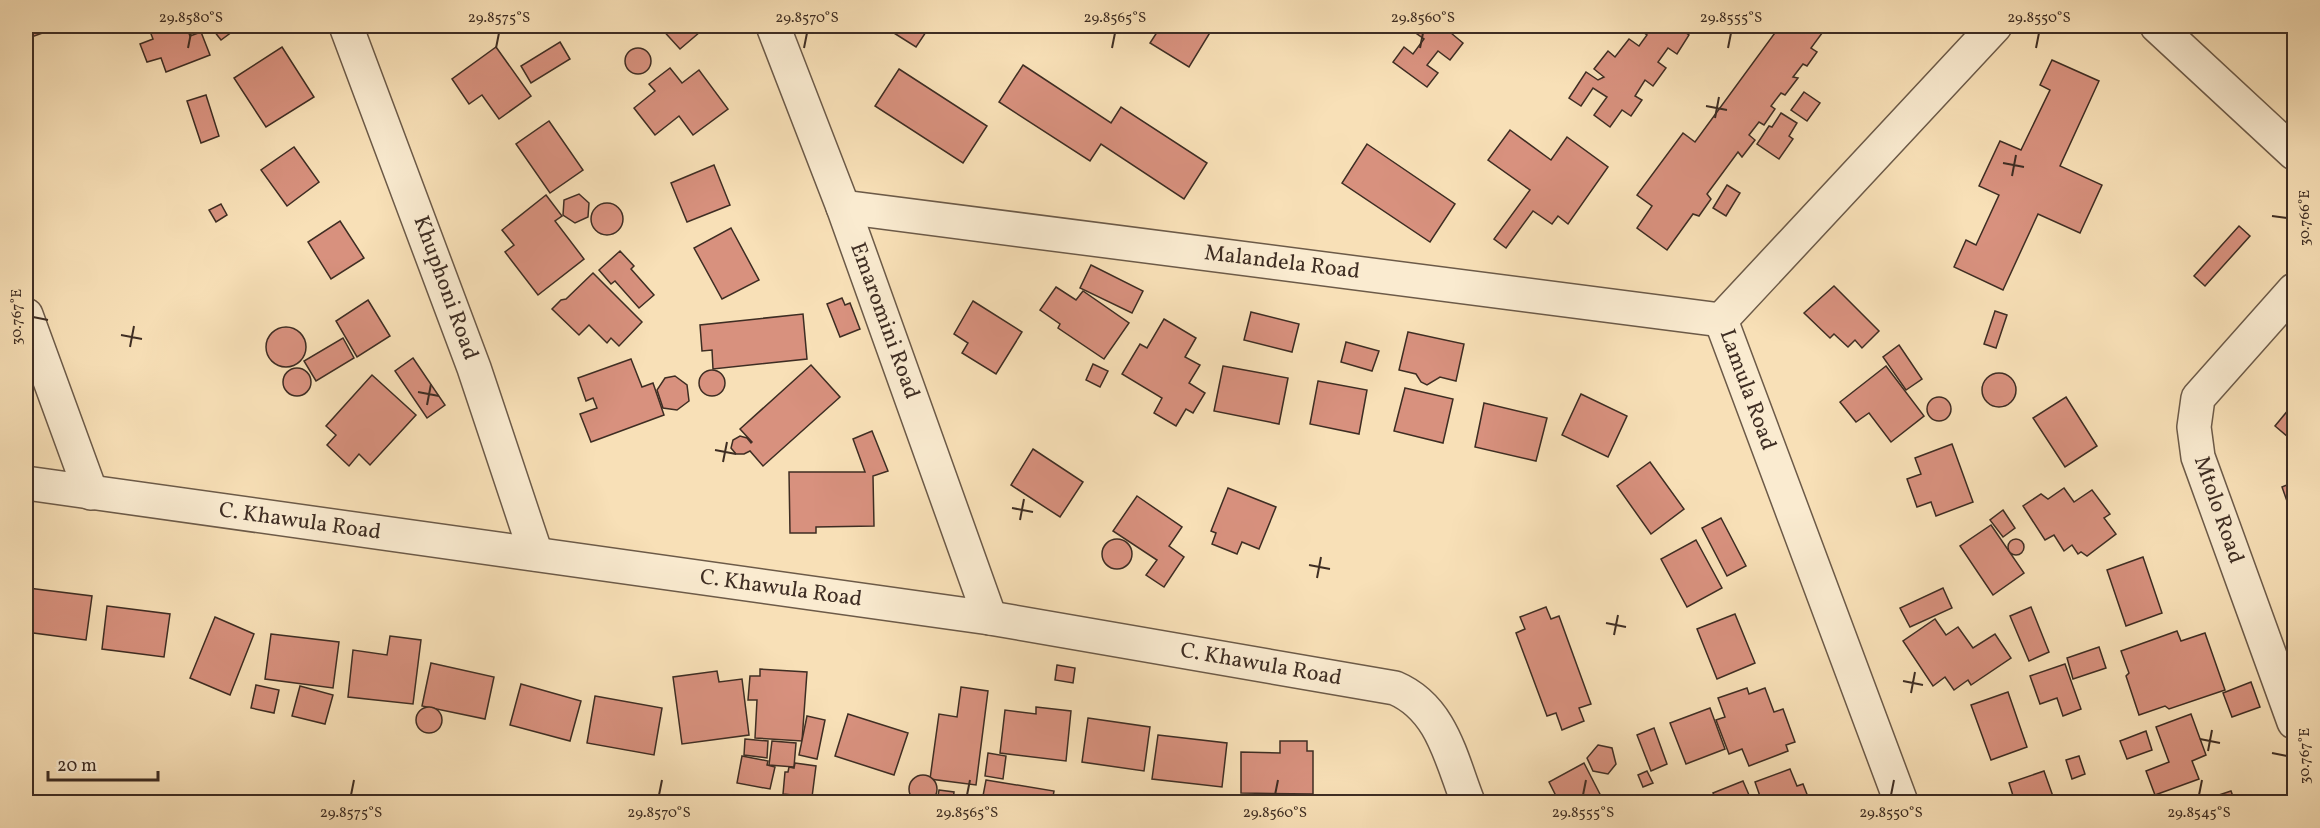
<svg xmlns="http://www.w3.org/2000/svg" width="2320" height="828" font-family="Vollkorn,serif">
	<style>
		.building { fill: #d8917e; stroke: #3e2d23; stroke-width: 1.5 }
		.lines { fill: none; stroke-linecap: round; stroke-linejoin: round }
		.minor-casing { stroke: #6c5a48; stroke-width: 36 }
		.minor { stroke: #faebd0; stroke-width: 33 }
		.ticks { fill: none; stroke: #3e2d23; stroke-width: 2 }
		.labels { text-anchor: middle; dominant-baseline: central; stroke-width: 4.5; stroke-linejoin: round; paint-order: stroke }
		.street-label { font-size: 22px; fill: #3e2d23; stroke: #faebd0 }
		.neatline { fill: none; stroke: #3e2d23; stroke-width: 2 }
		.ticks-label { font-size: 15px; text-anchor: middle; fill: #3e2d23 }
	</style>
	<rect width="100%" height="100%" fill="#f8e0b7"/>
	<filter id="stains"><feTurbulence type="fractalNoise" baseFrequency=".00333" numOctaves="4"/><feColorMatrix values="0 0 0 0 .2 0 0 0 0 .09 0 0 0 0 .02 0 0 0 .5 -.17"/></filter>
	<radialGradient id="worn" r=".72"><stop offset=".6" stop-color="#630" stop-opacity="0"/><stop offset="1" stop-color="#630" stop-opacity=".3"/></radialGradient>
	<g class="building">
		<polygon points="26,26 62,26 26,39"/>
		<polygon points="148,26 186,26 190,36 201,32 210,55 166,72 161,58 147,62 140,44 153,39"/>
		<polygon points="210,26 240,26 221,40"/>
		<polygon points="659,26 707,26 680,49"/>
		<polygon points="888,26 930,26 916,47 886,28"/>
		<polygon points="1161,26 1214,26 1189,67 1150,43"/>
		<polygon points="1417,26 1457,26 1451,33 1463,43 1450,60 1438,51 1427,65 1438,73 1427,87 1393,62 1404,47 1413,54 1424,39 1413,31"/>
		<polygon points="1634,26 1685,26 1682,30 1689,35 1677,54 1668,48 1658,62 1666,68 1653,86 1645,80 1635,96 1642,100 1631,116 1622,110 1610,127 1594,115 1607,97 1593,88 1581,106 1569,98 1586,72 1598,80 1604,77 1594,69 1608,51 1615,57 1629,39 1639,46 1647,35"/>
		<polygon points="1780,26 1836,26 1830,33 1825,29 1811,48 1817,52 1807,66 1803,64 1793,77 1798,78 1785,95 1781,93 1771,106 1775,109 1764,125 1759,122 1749,135 1755,140 1742,157 1738,152 1707,194 1711,199 1699,216 1693,214 1667,250 1637,228 1652,206 1637,195 1683,133 1695,142"/>
		<polygon points="560,42 570,59 531,83 521,66"/>
		<polygon points="282,47 314,97 266,127 234,78"/>
		<polygon points="496,47 531,96 499,119 482,95 469,104 452,79"/>
		<circle cx="638" cy="61" r="13"/>
		<polygon points="2052,60 2099,81 2060,166 2102,185 2080,233 2038,214 2003,290 1954,267 1966,240 1976,245 1999,195 1979,186 2000,141 2021,150 2050,90 2040,85"/>
		<polygon points="1023,65 1111,123 1121,107 1207,163 1184,199 1101,144 1090,161 999,102"/>
		<polygon points="670,68 682,83 699,70 728,109 693,135 679,116 655,135 634,108 655,91 649,84"/>
		<polygon points="899,69 987,126 963,163 875,106"/>
		<polygon points="1804,92 1820,103 1807,121 1791,110"/>
		<polygon points="206,95 219,136 201,143 187,101"/>
		<polygon points="1781,113 1797,123 1789,136 1793,139 1779,159 1757,144 1769,126 1772,127"/>
		<polygon points="549,121 583,170 550,193 516,144"/>
		<polygon points="1510,130 1551,160 1567,137 1608,167 1568,224 1558,216 1552,224 1533,211 1506,248 1494,239 1530,190 1488,160"/>
		<polygon points="1367,144 1455,204 1430,242 1342,183"/>
		<polygon points="294,147 319,182 287,206 261,170"/>
		<polygon points="714,165 730,205 687,222 671,183"/>
		<polygon points="1727,185 1740,193 1726,216 1713,208"/>
		<polygon points="579,194 589,203 588,217 575,223 563,215 564,200"/>
		<polygon points="546,195 562,216 555,221 584,259 538,295 505,252 514,245 502,230"/>
		<circle cx="607" cy="219" r="16"/>
		<polygon points="221,204 227,215 216,222 209,210"/>
		<polygon points="340,221 364,258 331,279 308,242"/>
		<polygon points="2239,226 2250,236 2205,286 2194,276"/>
		<polygon points="731,228 759,280 722,299 694,248"/>
		<polygon points="620,251 634,266 631,269 654,295 639,308 615,281 611,284 599,270"/>
		<polygon points="1091,265 1143,291 1132,313 1080,288"/>
		<polygon points="593,273 642,322 619,346 611,338 607,343 589,325 579,335 552,309 561,300 566,299"/>
		<polygon points="1834,286 1879,331 1862,348 1855,340 1848,347 1834,334 1830,338 1804,313"/>
		<polygon points="1056,287 1076,300 1083,291 1129,323 1104,359 1058,328 1060,324 1040,310"/>
		<polygon points="842,298 845,305 850,303 860,329 840,337 827,304"/>
		<polygon points="368,300 390,336 357,357 336,321"/>
		<polygon points="973,301 1022,332 996,374 962,353 968,343 954,334"/>
		<polygon points="1995,311 2007,315 1996,348 1984,344"/>
		<polygon points="1251,312 1299,324 1292,352 1244,340"/>
		<polygon points="803,314 807,359 713,369 712,350 702,351 700,325"/>
		<polygon points="1164,319 1196,338 1185,357 1200,365 1189,383 1205,393 1193,413 1186,409 1176,426 1154,413 1162,398 1122,374 1140,344 1147,348"/>
		<circle cx="286" cy="347" r="20"/>
		<polygon points="1408,332 1464,344 1456,381 1440,377 1427,385 1421,382 1416,374 1399,370"/>
		<polygon points="343,338 354,358 316,381 304,361"/>
		<polygon points="1346,342 1379,351 1372,371 1341,362"/>
		<polygon points="1899,345 1922,379 1906,390 1883,357"/>
		<polygon points="413,358 445,405 427,418 395,371"/>
		<polygon points="631,359 642,387 653,383 664,415 591,442 580,414 597,408 593,398 586,401 578,378"/>
		<polygon points="1093,364 1108,371 1100,387 1086,380"/>
		<polygon points="811,365 840,397 763,466 750,451 744,454 736,454 731,448 733,440 740,436 747,438 751,443 752,442 740,429"/>
		<polygon points="1223,366 1288,378 1279,424 1214,411"/>
		<polygon points="1886,366 1924,416 1891,442 1869,413 1856,422 1840,402"/>
		<circle cx="297" cy="382" r="14"/>
		<circle cx="712" cy="383" r="13"/>
		<circle cx="1999" cy="390" r="17"/>
		<polygon points="372,375 416,415 370,465 359,454 349,466 327,445 336,435 326,426"/>
		<polygon points="675,376 687,385 689,401 677,410 663,408 657,390 665,378"/>
		<polygon points="1318,381 1367,390 1359,434 1310,424"/>
		<polygon points="1405,388 1453,399 1443,443 1394,431"/>
		<polygon points="1581,394 1627,416 1608,457 1562,435"/>
		<circle cx="1939" cy="409" r="12"/>
		<polygon points="2066,397 2097,446 2065,467 2033,418"/>
		<polygon points="1484,403 1547,418 1536,461 1475,447"/>
		<polygon points="2294,403 2294,442 2275,426"/>
		<polygon points="872,431 888,471 873,476 874,526 816,527 816,533 790,533 789,472 865,472 853,439"/>
		<polygon points="1952,444 1973,502 1936,516 1931,502 1917,507 1907,479 1921,474 1915,458"/>
		<polygon points="1033,449 1083,482 1060,517 1011,485"/>
		<polygon points="1650,462 1684,509 1651,534 1617,486"/>
		<polygon points="2294,482 2294,521 2282,487"/>
		<polygon points="1228,488 1276,507 1259,549 1242,542 1237,554 1212,544 1216,533 1211,531"/>
		<polygon points="2064,488 2074,502 2092,490 2110,514 2104,518 2116,534 2087,556 2081,552 2078,554 2072,545 2064,551 2054,535 2045,540 2023,506 2041,494 2048,499"/>
		<polygon points="1137,496 1182,527 1169,546 1184,557 1164,587 1146,575 1157,560 1113,531"/>
		<polygon points="2003,510 2015,528 2003,537 1990,520"/>
		<polygon points="1721,518 1746,566 1727,576 1702,528"/>
		<polygon points="1991,525 2024,573 1993,595 1960,546"/>
		<circle cx="1117" cy="554" r="15"/>
		<circle cx="2016" cy="547" r="8"/>
		<polygon points="1696,540 1722,588 1687,607 1661,559"/>
		<polygon points="2143,557 2162,613 2126,626 2107,570"/>
		<polygon points="28,588 92,596 86,640 26,632"/>
		<polygon points="1943,588 1952,608 1910,627 1900,608"/>
		<polygon points="107,606 170,614 164,657 102,649"/>
		<polygon points="1546,607 1551,619 1559,616 1591,704 1579,708 1584,721 1562,730 1556,713 1547,716 1516,633 1525,629 1520,617"/>
		<polygon points="2031,607 2049,652 2029,661 2010,616"/>
		<polygon points="1735,614 1755,663 1717,679 1697,629"/>
		<polygon points="215,617 254,634 230,695 190,678"/>
		<polygon points="1935,619 1946,635 1958,627 1973,648 1995,634 2011,658 1971,685 1968,680 1954,690 1945,677 1933,686 1903,641"/>
		<polygon points="2177,631 2181,641 2205,633 2225,690 2169,709 2165,706 2139,715 2126,676 2129,673 2121,651"/>
		<polygon points="271,634 339,642 333,688 265,679"/>
		<polygon points="390,636 421,640 413,704 348,697 353,650 387,655"/>
		<polygon points="2099,647 2106,668 2073,679 2067,658"/>
		<polygon points="431,663 494,677 485,719 422,706"/>
		<polygon points="2065,664 2081,709 2063,716 2057,698 2040,704 2030,676"/>
		<polygon points="1057,665 1075,668 1073,683 1055,680"/>
		<polygon points="760,669 807,672 802,741 755,738 757,700 748,700 750,676 760,676"/>
		<polygon points="717,671 719,682 742,679 749,735 682,744 673,677"/>
		<polygon points="2251,682 2260,707 2232,717 2223,693"/>
		<polygon points="521,684 581,701 570,741 510,725"/>
		<polygon points="256,685 279,690 274,713 251,708"/>
		<polygon points="300,686 333,695 325,724 292,716"/>
		<polygon points="961,687 988,691 976,785 930,779 939,714 957,717"/>
		<polygon points="1747,688 1749,694 1765,688 1774,712 1783,709 1795,742 1786,745 1788,751 1749,766 1742,749 1729,754 1716,720 1725,717 1718,698"/>
		<polygon points="2008,692 2027,747 1991,760 1971,705"/>
		<polygon points="595,696 662,708 654,755 587,743"/>
		<polygon points="1036,707 1071,711 1066,761 1000,753 1005,710 1036,714"/>
		<circle cx="429" cy="720" r="13"/>
		<polygon points="1710,708 1725,749 1686,764 1670,723"/>
		<polygon points="848,714 908,733 894,775 835,756"/>
		<polygon points="2191,714 2206,755 2192,761 2199,779 2155,795 2146,771 2169,762 2156,727"/>
		<polygon points="807,716 825,720 817,759 799,755"/>
		<polygon points="1088,718 1150,727 1144,771 1082,762"/>
		<polygon points="1654,728 1667,764 1651,771 1637,735"/>
		<polygon points="2146,731 2152,750 2127,759 2120,741"/>
		<polygon points="1158,735 1227,743 1222,787 1152,779"/>
		<polygon points="745,739 768,741 767,758 744,755"/>
		<polygon points="772,741 796,743 794,767 769,765"/>
		<polygon points="1280,741 1307,741 1307,751 1313,751 1313,794 1241,793 1241,752 1280,753"/>
		<polygon points="1598,745 1612,748 1616,764 1608,774 1593,771 1587,758"/>
		<polygon points="988,753 1006,756 1003,779 985,776"/>
		<polygon points="742,756 768,761 767,765 775,767 770,789 737,783"/>
		<polygon points="2079,756 2085,774 2072,779 2066,760"/>
		<polygon points="795,763 816,766 812,797 783,794 785,772 788,772 789,767 794,768"/>
		<polygon points="1584,763 1604,802 1548,802 1557,798 1549,782"/>
		<polygon points="1790,769 1797,786 1803,784 1810,802 1762,802 1755,782"/>
		<polygon points="1647,771 1653,783 1643,787 1638,775"/>
		<polygon points="2044,771 2055,802 2015,802 2009,783"/>
		<circle cx="923" cy="789" r="14"/>
		<polygon points="986,780 1054,791 1052,802 982,801"/>
		<polygon points="1743,781 1752,802 1717,802 1713,793"/>
		<polygon points="939,790 954,792 953,802 937,802"/>
		<polygon points="2231,791 2235,802 2198,802"/>
	</g>
	<g class="lines">
		<g class="minor-casing">
			<g id="minor">
				<polyline points="346,26 474,368 536,554"/>
				<polyline points="773,26 843,207 990,618"/>
				<polyline points="2157,26 2294,153"/>
				<polyline points="843,207 1721,320"/>
				<polyline points="2294,290 2198,398 2194,427 2198,457 2294,722"/>
				<polyline points="26,315 91,493"/>
				<path d="M26,483L990,618L1395,688C1442,708 1451,759 1468,802"/>
				<polyline points="1901,802 1721,320 1995,26"/>
			</g>
		</g>
		<use href="#minor" class="minor"/>
	</g>
	<path class="ticks" d="M188,48L191,33M496,48L499,33M804,48L807,33M1112,48L1115,33M1420,48L1423,33M1728,48L1731,33M2036,48L2039,33M1706,106L1727,110M1715,118L1719,97M2003,163L2024,167M2012,176L2016,155M2272,216L2287,218M33,317L48,320M121,335L142,339M130,347L134,326M418,392L439,396M427,405L431,384M715,450L736,454M723,462L727,442M1012,508L1033,512M1020,520L1024,499M1309,565L1330,569M1317,578L1321,557M1606,623L1626,627M1614,635L1618,615M1903,681L1923,685M1911,693L1915,672M2200,739L2220,743M2208,751L2212,730M2272,753L2287,756M351,795L354,780M659,795L662,780M967,795L970,780M1275,795L1278,780M1583,795L1586,780M1891,795L1894,780M2199,795L2202,780"/>
	<g class="labels">
		<g class="street-label">
			<text transform="translate(1282 263) rotate(7)">Malandela Road</text>
			<text transform="translate(445 288) rotate(70)">Khuphoni Road</text>
			<text transform="translate(884 321) rotate(70)">Emaromini Road</text>
			<text transform="translate(1747 390) rotate(70)">Lamula Road</text>
			<text transform="translate(2218 510) rotate(71)">Mtolo Road</text>
			<text transform="translate(300 522) rotate(8)">C. Khawula Road</text>
			<text transform="translate(781 589) rotate(8)">C. Khawula Road</text>
			<text transform="translate(1261 665) rotate(10)">C. Khawula Road</text>
		</g>
	</g>
	<rect width="2320" height="828" fill="none" stroke="#f8e0b7" stroke-width="66"/>
	<path d="M48 771v9h110v-9" fill="none" stroke="#3e2d23" stroke-width="3"/>
	<text x="57" y="771" font-size="18" fill="#3e2d23" stroke="#faebd0" stroke-width="4.5" paint-order="stroke">20 m</text>
	<rect x="33" y="33" width="2254" height="762" class="neatline"/>
	<g class="ticks-label">
		<text x="191" y="22">29.8580°S</text>
		<text x="499" y="22">29.8575°S</text>
		<text x="807" y="22">29.8570°S</text>
		<text x="1115" y="22">29.8565°S</text>
		<text x="1423" y="22">29.8560°S</text>
		<text x="1731" y="22">29.8555°S</text>
		<text x="2039" y="22">29.8550°S</text>
		<text transform="translate(2304 218) rotate(-90)" y="5">30.766°E</text>
		<text transform="translate(16 317) rotate(-90)" y="5">30.767°E</text>
		<text transform="translate(2304 756) rotate(-90)" y="5">30.767°E</text>
		<text x="351" y="817">29.8575°S</text>
		<text x="659" y="817">29.8570°S</text>
		<text x="967" y="817">29.8565°S</text>
		<text x="1275" y="817">29.8560°S</text>
		<text x="1583" y="817">29.8555°S</text>
		<text x="1891" y="817">29.8550°S</text>
		<text x="2199" y="817">29.8545°S</text>
	</g>
	<rect width="100%" height="100%" filter="url(#stains)"/>
	<rect width="100%" height="100%" fill="url(#worn)"/>
</svg>
